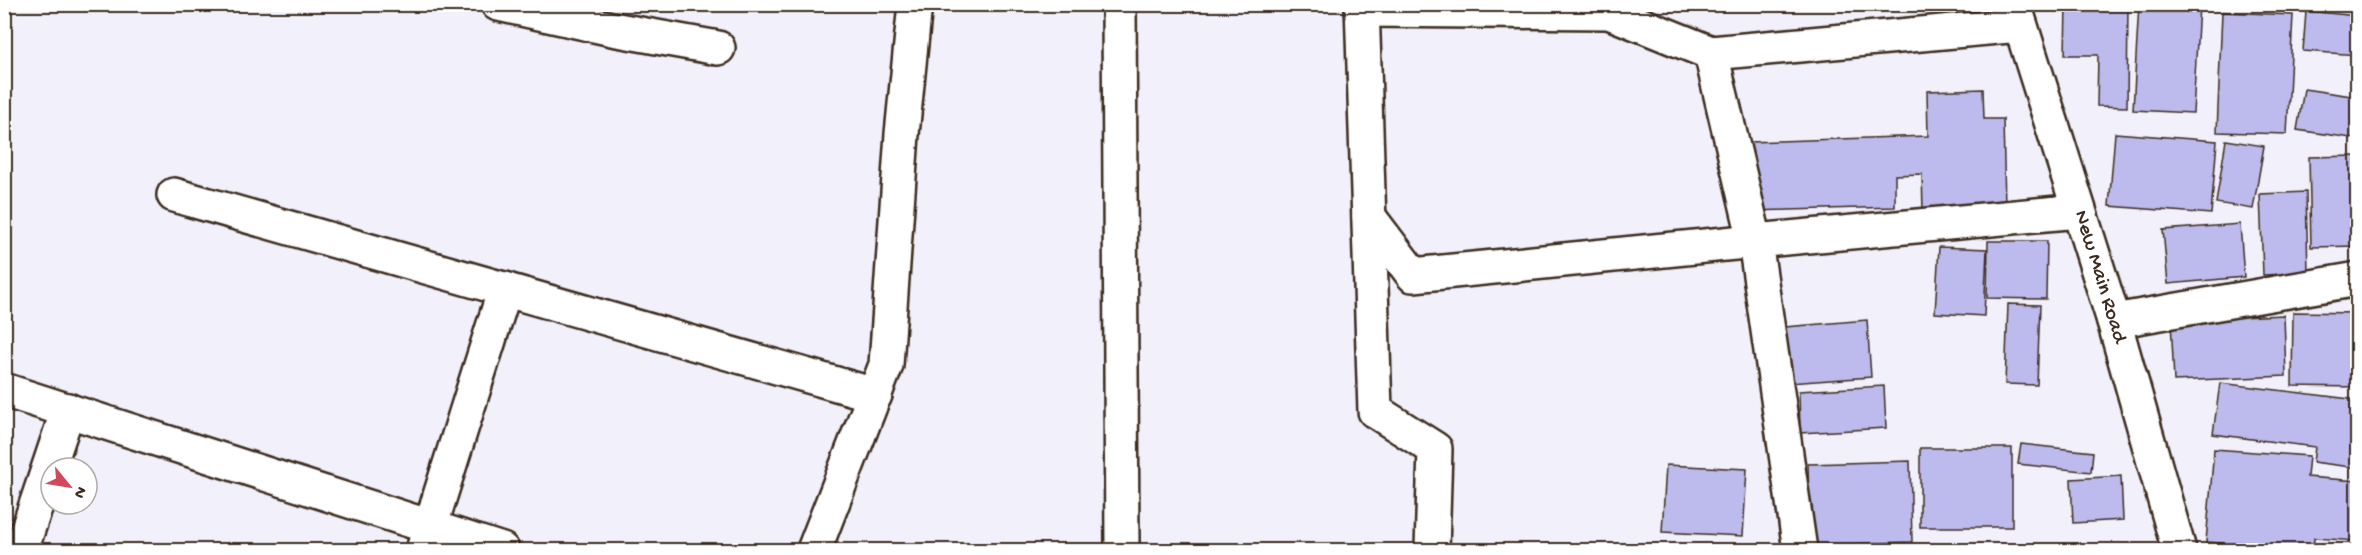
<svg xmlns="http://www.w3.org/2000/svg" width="2362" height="555" font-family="'Gochi Hand',sans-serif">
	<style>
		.building { fill: #bdbbed; stroke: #3b2a1e; stroke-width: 1.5 }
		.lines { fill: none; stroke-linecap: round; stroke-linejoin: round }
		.minor-casing { stroke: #3b2a1e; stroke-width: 38 }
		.minor { stroke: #fff; stroke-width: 33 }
		.labels { text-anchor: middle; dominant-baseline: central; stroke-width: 5; stroke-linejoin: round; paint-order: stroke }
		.street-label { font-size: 21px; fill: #3b2a1e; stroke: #fff }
	</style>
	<rect width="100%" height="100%" fill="#f2f1fb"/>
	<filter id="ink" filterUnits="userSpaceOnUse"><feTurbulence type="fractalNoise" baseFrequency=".0167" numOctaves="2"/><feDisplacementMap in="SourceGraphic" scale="12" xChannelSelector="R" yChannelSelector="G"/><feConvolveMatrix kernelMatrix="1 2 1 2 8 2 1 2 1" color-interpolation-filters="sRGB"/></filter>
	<g filter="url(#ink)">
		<g class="building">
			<polygon points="2066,4 2128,4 2127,107 2097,106 2098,55 2065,55"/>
			<polygon points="2139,4 2199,5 2193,113 2133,110"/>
			<polygon points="2306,11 2358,16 2358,55 2303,51"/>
			<polygon points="2222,12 2293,15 2287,134 2217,132"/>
			<polygon points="1983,89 1984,119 2003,119 2005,207 1923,210 1922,174 1895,175 1895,207 1750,211 1749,142 1928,136 1927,91"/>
			<polygon points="2304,89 2358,97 2358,139 2297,130"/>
			<polygon points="2115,133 2217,141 2211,214 2109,206"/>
			<polygon points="2226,140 2264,146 2253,209 2216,203"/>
			<polygon points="2358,156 2358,246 2311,247 2309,157"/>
			<polygon points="2306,192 2308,273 2263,275 2260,194"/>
			<polygon points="2240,224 2244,277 2168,284 2163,230"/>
			<polygon points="1988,241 2047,241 2046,299 1987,298"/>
			<polygon points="1939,247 1987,249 1984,316 1935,313"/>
			<polygon points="2008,304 2040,305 2037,385 2005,384"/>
			<polygon points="2293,312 2358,313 2358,387 2292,386"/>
			<polygon points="2284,315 2286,376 2174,381 2171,320"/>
			<polygon points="1867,320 1871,377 1789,383 1785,327"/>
			<polygon points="2220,383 2358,400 2358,468 2313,462 2315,447 2213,434"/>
			<polygon points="1884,386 1886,428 1800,433 1799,391"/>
			<polygon points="2021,444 2093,452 2091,472 2018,464"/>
			<rect x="1920" y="448" width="92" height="79"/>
			<polygon points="2214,449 2309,456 2307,477 2358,481 2358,541 2314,538 2313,550 2206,542"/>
			<polygon points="1910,461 1912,542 1810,545 1808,464"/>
			<polygon points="1666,465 1747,469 1743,536 1662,532"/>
			<polygon points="2121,476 2123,520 2073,523 2071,479"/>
		</g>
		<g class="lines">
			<g class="minor-casing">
				<g id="minor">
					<polyline points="498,4 612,29 718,48"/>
					<polyline points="1119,4 1122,550"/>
					<polyline points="1362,4 1375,411 1435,449 1432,550"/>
					<polyline points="2014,4 2114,321 2179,550"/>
					<polyline points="1362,10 1609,12 1711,53 1755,241 1413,275 1369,217"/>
					<polyline points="1711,53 2020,25"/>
					<polyline points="174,195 875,395"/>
					<polyline points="2114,321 2358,279"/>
					<polyline points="4,390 502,550"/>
					<polyline points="21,550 68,410"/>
					<polyline points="423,550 505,289"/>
					<polyline points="814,550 886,365 902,134 915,4"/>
					<polyline points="1800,550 1755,241 2079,211"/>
				</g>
			</g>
			<use href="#minor" class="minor"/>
		</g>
	</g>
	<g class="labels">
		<g class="street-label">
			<text transform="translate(2099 277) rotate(73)">New Main Road</text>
		</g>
	</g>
	<rect width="2362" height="555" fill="none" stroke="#fff" stroke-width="24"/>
	<rect x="12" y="12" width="2338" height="531" fill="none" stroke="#3b2a1e" stroke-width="2" filter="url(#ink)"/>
	<g transform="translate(69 486) rotate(120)"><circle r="28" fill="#ffffff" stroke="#b1aaa5" stroke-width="1.5"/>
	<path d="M0-4.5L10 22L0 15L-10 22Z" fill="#d1495b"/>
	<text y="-9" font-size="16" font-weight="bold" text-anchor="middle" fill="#3b2a1e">N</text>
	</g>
</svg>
